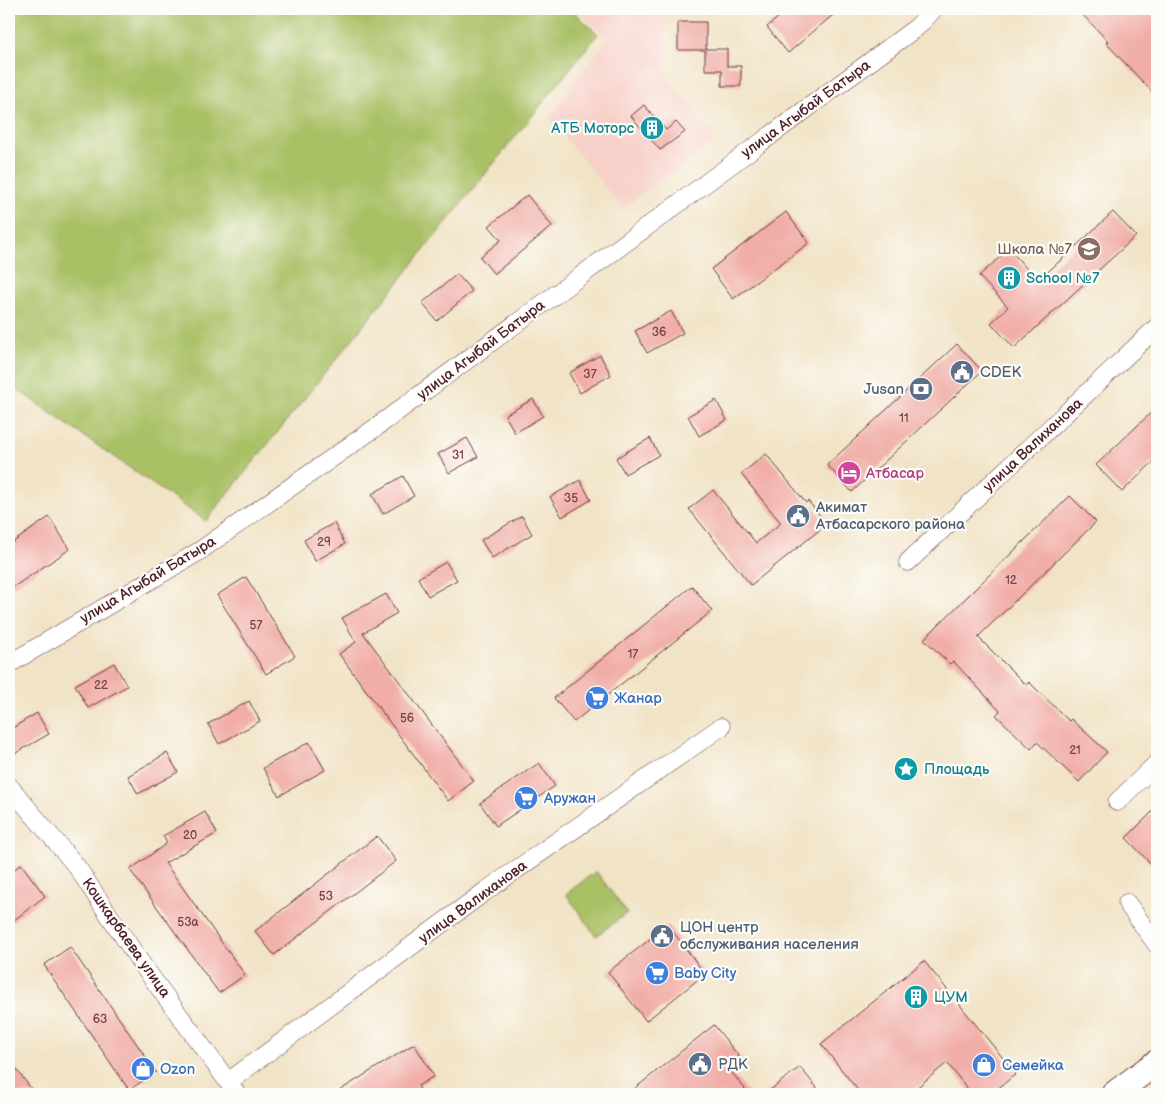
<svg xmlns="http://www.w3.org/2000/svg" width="1166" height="1103" font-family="'Balsamiq Sans',sans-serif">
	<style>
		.built { fill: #f7d1c9 }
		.green { fill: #a9c065; stroke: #7a7048 }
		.building { fill: #f1ada7 }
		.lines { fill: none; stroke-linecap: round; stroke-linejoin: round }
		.street-casing { stroke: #633c42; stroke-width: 19 }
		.secondary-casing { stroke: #633c42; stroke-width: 27 }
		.street { stroke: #fff; stroke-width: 18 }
		.secondary { stroke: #fff; stroke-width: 25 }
		.labels { text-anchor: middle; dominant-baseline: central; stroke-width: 4.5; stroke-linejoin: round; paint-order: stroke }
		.number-label { font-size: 12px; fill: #74424a }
		.street-label { font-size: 15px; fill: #4a1f2b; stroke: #fdfcf7 }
		.culture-label { font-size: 15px; fill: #0d838f; stroke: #fdfcf7; text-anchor: start }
		.education-label { font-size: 15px; fill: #785e54; stroke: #fdfcf7; text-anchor: end }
		.service-label { font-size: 15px; fill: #4e5e75; stroke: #fdfcf7; text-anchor: start }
		.hotel-label { font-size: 15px; fill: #b23c85; stroke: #fdfcf7; text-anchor: start }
		.shop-label { font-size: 15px; fill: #366cbe; stroke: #fdfcf7; text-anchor: start }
	</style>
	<rect width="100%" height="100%" fill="#fdfcf7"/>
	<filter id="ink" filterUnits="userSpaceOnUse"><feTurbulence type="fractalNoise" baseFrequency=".02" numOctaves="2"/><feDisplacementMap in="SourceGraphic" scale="10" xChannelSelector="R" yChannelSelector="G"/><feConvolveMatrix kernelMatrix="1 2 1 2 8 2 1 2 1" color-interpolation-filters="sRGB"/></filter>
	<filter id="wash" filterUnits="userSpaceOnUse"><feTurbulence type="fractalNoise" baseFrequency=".0096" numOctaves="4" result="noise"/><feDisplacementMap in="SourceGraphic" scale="20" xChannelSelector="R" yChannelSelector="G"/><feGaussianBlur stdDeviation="1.12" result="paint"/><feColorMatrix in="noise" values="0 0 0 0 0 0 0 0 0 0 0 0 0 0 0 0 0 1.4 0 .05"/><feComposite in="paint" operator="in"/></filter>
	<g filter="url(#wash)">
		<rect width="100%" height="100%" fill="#f1e3c6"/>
		<polygon class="built" points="577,9 663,9 666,12 666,77 717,141 622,208 549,118 607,39"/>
		<g class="green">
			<polygon points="9,9 571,9 598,34 206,521 9,384"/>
			<polygon points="596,871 627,913 596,936 566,894"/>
		</g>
		<g id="blocks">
			<g class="building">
				<polygon points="788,9 840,9 788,53 767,27"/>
				<polygon points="1077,9 1157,9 1157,97 1106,43 1108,41"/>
				<polygon points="678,22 706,22 706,49 727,49 727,66 741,66 741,86 722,86 722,70 705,70 705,50 678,50"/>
				<polygon points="644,105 666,130 676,122 685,132 660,150 631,116"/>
				<polygon points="527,195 552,226 494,274 480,257 501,240 489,226"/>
				<polygon points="786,212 809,243 733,299 711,269"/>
				<polygon points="1113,212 1136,236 1014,348 991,323 1008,307 979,276 1009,249 1038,281"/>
				<polygon points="457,274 472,291 437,321 422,303"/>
				<polygon points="671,311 683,333 647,353 635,331"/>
				<polygon points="957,344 982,371 852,492 827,465"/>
				<polygon points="600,355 611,375 580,393 569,373"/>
				<polygon points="533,399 543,416 515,433 505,415"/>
				<polygon points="716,400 727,420 699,436 688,416"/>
				<polygon points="1157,407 1157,458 1122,492 1096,465"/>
				<polygon points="467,438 478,457 449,473 438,454"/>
				<polygon points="650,438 659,455 625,474 616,458"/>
				<polygon points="766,454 806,503 808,501 827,524 751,585 689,509 713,490 756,543 781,523 741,474"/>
				<polygon points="403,476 414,496 383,514 372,494"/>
				<polygon points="580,480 591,500 562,517 550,497"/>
				<polygon points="1070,496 1096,522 978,637 1026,685 1029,682 1069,721 1071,719 1107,752 1079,782 1037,742 1031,749 996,715 1000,711 953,661 950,664 924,639"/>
				<polygon points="522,516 532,534 492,558 481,540"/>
				<polygon points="49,517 70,549 9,590 9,545"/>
				<polygon points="334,523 345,544 315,561 304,540"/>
				<polygon points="446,562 457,580 428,596 418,578"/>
				<polygon points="246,577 295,656 266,674 217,595"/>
				<polygon points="692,586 712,611 574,722 554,698"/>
				<polygon points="386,594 397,613 363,633 474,781 448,801 339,654 356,642 342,618"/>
				<polygon points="114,663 127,686 88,708 75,685"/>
				<polygon points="249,701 260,721 219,744 208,724"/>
				<polygon points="37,713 49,734 9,757 9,730"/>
				<polygon points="309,742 325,770 279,796 263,768"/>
				<polygon points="167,753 178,772 138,794 128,776"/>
				<polygon points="539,763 555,786 496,826 480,803"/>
				<polygon points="1157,807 1157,870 1126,838"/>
				<polygon points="205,812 217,833 165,863 245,975 219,993 130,870 167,843 163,836"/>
				<polygon points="377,836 396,861 274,955 255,931"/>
				<polygon points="21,864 45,896 9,924 9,874"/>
				<polygon points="668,925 705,974 646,1021 608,972"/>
				<polygon points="70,947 156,1072 129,1090 44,965"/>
				<polygon points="924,961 1016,1074 991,1094 972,1094 947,1063 909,1094 861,1094 821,1044"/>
				<polygon points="714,1025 741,1059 729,1069 749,1094 628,1094"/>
				<polygon points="414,1044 434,1076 418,1086 423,1094 334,1094"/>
				<polygon points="9,1059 35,1094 9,1094"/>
				<polygon points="800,1067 822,1094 765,1094"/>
			</g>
		</g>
	</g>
	<g filter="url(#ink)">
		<use href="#blocks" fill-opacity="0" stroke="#633c42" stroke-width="1"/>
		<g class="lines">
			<g class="street-casing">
				<g id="street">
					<polyline points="908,562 1157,327"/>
					<polyline points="9,664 198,552 375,428 917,27 934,9"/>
					<polyline points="9,786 77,867 141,963 237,1094"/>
					<polyline points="1117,802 1157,763"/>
					<polyline points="1127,903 1157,945"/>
					<polyline points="228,1082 487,890 721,727"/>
				</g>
			</g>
			<g class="secondary-casing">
				<polyline id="secondary" points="1114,1094 1157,1062"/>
			</g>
			<use href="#street" class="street"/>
			<use href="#secondary" class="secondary"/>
		</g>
	</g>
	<defs>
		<g id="building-disc" transform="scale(1.25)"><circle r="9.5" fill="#0f9aa8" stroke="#fdfcf7"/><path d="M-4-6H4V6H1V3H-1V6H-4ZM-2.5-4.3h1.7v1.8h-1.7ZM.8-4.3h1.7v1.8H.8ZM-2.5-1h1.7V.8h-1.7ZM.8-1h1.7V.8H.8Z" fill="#fff"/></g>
		<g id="school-disc" transform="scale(1.25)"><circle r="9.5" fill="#8d6e63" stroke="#fdfcf7"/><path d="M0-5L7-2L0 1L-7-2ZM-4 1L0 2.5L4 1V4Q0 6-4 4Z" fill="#fff"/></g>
		<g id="civic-disc" transform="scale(1.25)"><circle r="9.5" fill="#5c6f8a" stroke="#fdfcf7"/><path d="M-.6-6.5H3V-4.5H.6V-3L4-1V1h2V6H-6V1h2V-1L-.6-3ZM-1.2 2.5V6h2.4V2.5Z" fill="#fff"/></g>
		<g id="bank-disc" transform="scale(1.25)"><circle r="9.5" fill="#5c6f8a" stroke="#fdfcf7"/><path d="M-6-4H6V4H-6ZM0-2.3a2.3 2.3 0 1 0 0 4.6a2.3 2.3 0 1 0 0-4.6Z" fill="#fff"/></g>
		<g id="hotel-disc" transform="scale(1.25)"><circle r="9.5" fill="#d1479c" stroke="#fdfcf7"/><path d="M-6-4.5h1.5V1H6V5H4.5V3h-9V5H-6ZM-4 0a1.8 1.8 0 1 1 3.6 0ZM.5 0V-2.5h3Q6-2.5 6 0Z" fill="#fff"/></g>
		<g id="supermarket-disc" transform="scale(1.25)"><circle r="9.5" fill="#3f7fe0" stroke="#fdfcf7"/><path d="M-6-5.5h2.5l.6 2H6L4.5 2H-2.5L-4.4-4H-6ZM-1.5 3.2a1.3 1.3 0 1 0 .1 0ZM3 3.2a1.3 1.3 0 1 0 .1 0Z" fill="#fff"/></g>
		<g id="sight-disc" transform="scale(1.25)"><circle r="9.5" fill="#0f9aa8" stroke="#fdfcf7"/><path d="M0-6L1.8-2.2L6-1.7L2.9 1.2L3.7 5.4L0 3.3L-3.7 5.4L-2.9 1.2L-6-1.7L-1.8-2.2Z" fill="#fff"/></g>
		<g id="shop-disc" transform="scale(1.25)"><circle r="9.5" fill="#3f7fe0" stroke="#fdfcf7"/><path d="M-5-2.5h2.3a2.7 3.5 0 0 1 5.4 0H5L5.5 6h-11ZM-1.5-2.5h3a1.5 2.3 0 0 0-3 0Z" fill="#fff"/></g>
	</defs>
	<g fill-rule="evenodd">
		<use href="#building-disc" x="652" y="128"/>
		<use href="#school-disc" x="1089" y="249"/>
		<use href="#building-disc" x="1009" y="278"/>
		<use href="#civic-disc" x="962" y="372"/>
		<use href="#bank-disc" x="921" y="389"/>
		<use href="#hotel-disc" x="849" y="473"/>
		<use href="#civic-disc" x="798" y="516"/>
		<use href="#supermarket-disc" x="597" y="698"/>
		<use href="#sight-disc" x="906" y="769"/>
		<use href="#supermarket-disc" x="526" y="798"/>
		<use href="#civic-disc" x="662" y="936"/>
		<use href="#supermarket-disc" x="657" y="973"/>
		<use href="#building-disc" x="916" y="997"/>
		<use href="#civic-disc" x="700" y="1064"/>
		<use href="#shop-disc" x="984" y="1065"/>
		<use href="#shop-disc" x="143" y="1069"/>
	</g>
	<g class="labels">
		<g class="number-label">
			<text x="659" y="332">36</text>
			<text x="590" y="374">37</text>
			<text x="904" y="418">11</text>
			<text x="458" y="455">31</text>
			<text x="571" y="498">35</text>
			<text x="324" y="542">29</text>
			<text x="1011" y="580">12</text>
			<text x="256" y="625">57</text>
			<text x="633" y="654">17</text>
			<text x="101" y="685">22</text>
			<text x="407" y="718">56</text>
			<text x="1075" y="750">21</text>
			<text x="190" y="835">20</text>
			<text x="326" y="896">53</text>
			<text x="188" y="922">53а</text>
			<text x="100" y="1019">63</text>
		</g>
		<g class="street-label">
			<text transform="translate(806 109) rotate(-36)">улица Агыбай Батыра</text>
			<text transform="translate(481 350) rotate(-37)">улица Агыбай Батыра</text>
			<text transform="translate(1033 445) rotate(-43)">улица Валиханова</text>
			<text transform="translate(148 580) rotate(-31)">улица Агыбай Батыра</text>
			<text transform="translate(473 902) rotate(-36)">улица Валиханова</text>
			<text transform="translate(126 938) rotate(55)">Кошкарбаева улица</text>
		</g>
		<g class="culture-label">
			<text x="634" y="128" text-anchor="end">АТБ Моторс</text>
			<text x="1026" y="278">School №7</text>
			<text x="924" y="769">Площадь</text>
			<text x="934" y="997">ЦУМ</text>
		</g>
		<g class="education-label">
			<text x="1072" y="249">Школа №7</text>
		</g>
		<g class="service-label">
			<text x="980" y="372">CDEK</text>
			<text x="904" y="389" text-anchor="end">Jusan</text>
			<text x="816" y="507">Акимат<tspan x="816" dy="17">Атбасарского района</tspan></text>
			<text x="680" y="927">ЦОН центр<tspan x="680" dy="17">обслуживания населения</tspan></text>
			<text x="718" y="1064">РДК</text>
		</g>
		<g class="hotel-label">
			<text x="866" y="473">Атбасар</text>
		</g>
		<g class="shop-label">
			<text x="614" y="698">Жанар</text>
			<text x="544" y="798">Аружан</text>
			<text x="674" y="973">Baby City</text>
			<text x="1002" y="1065">Семейка</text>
			<text x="160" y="1069">Ozon</text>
		</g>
	</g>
	<rect width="1166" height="1103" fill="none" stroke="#fdfcf7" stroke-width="30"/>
</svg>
